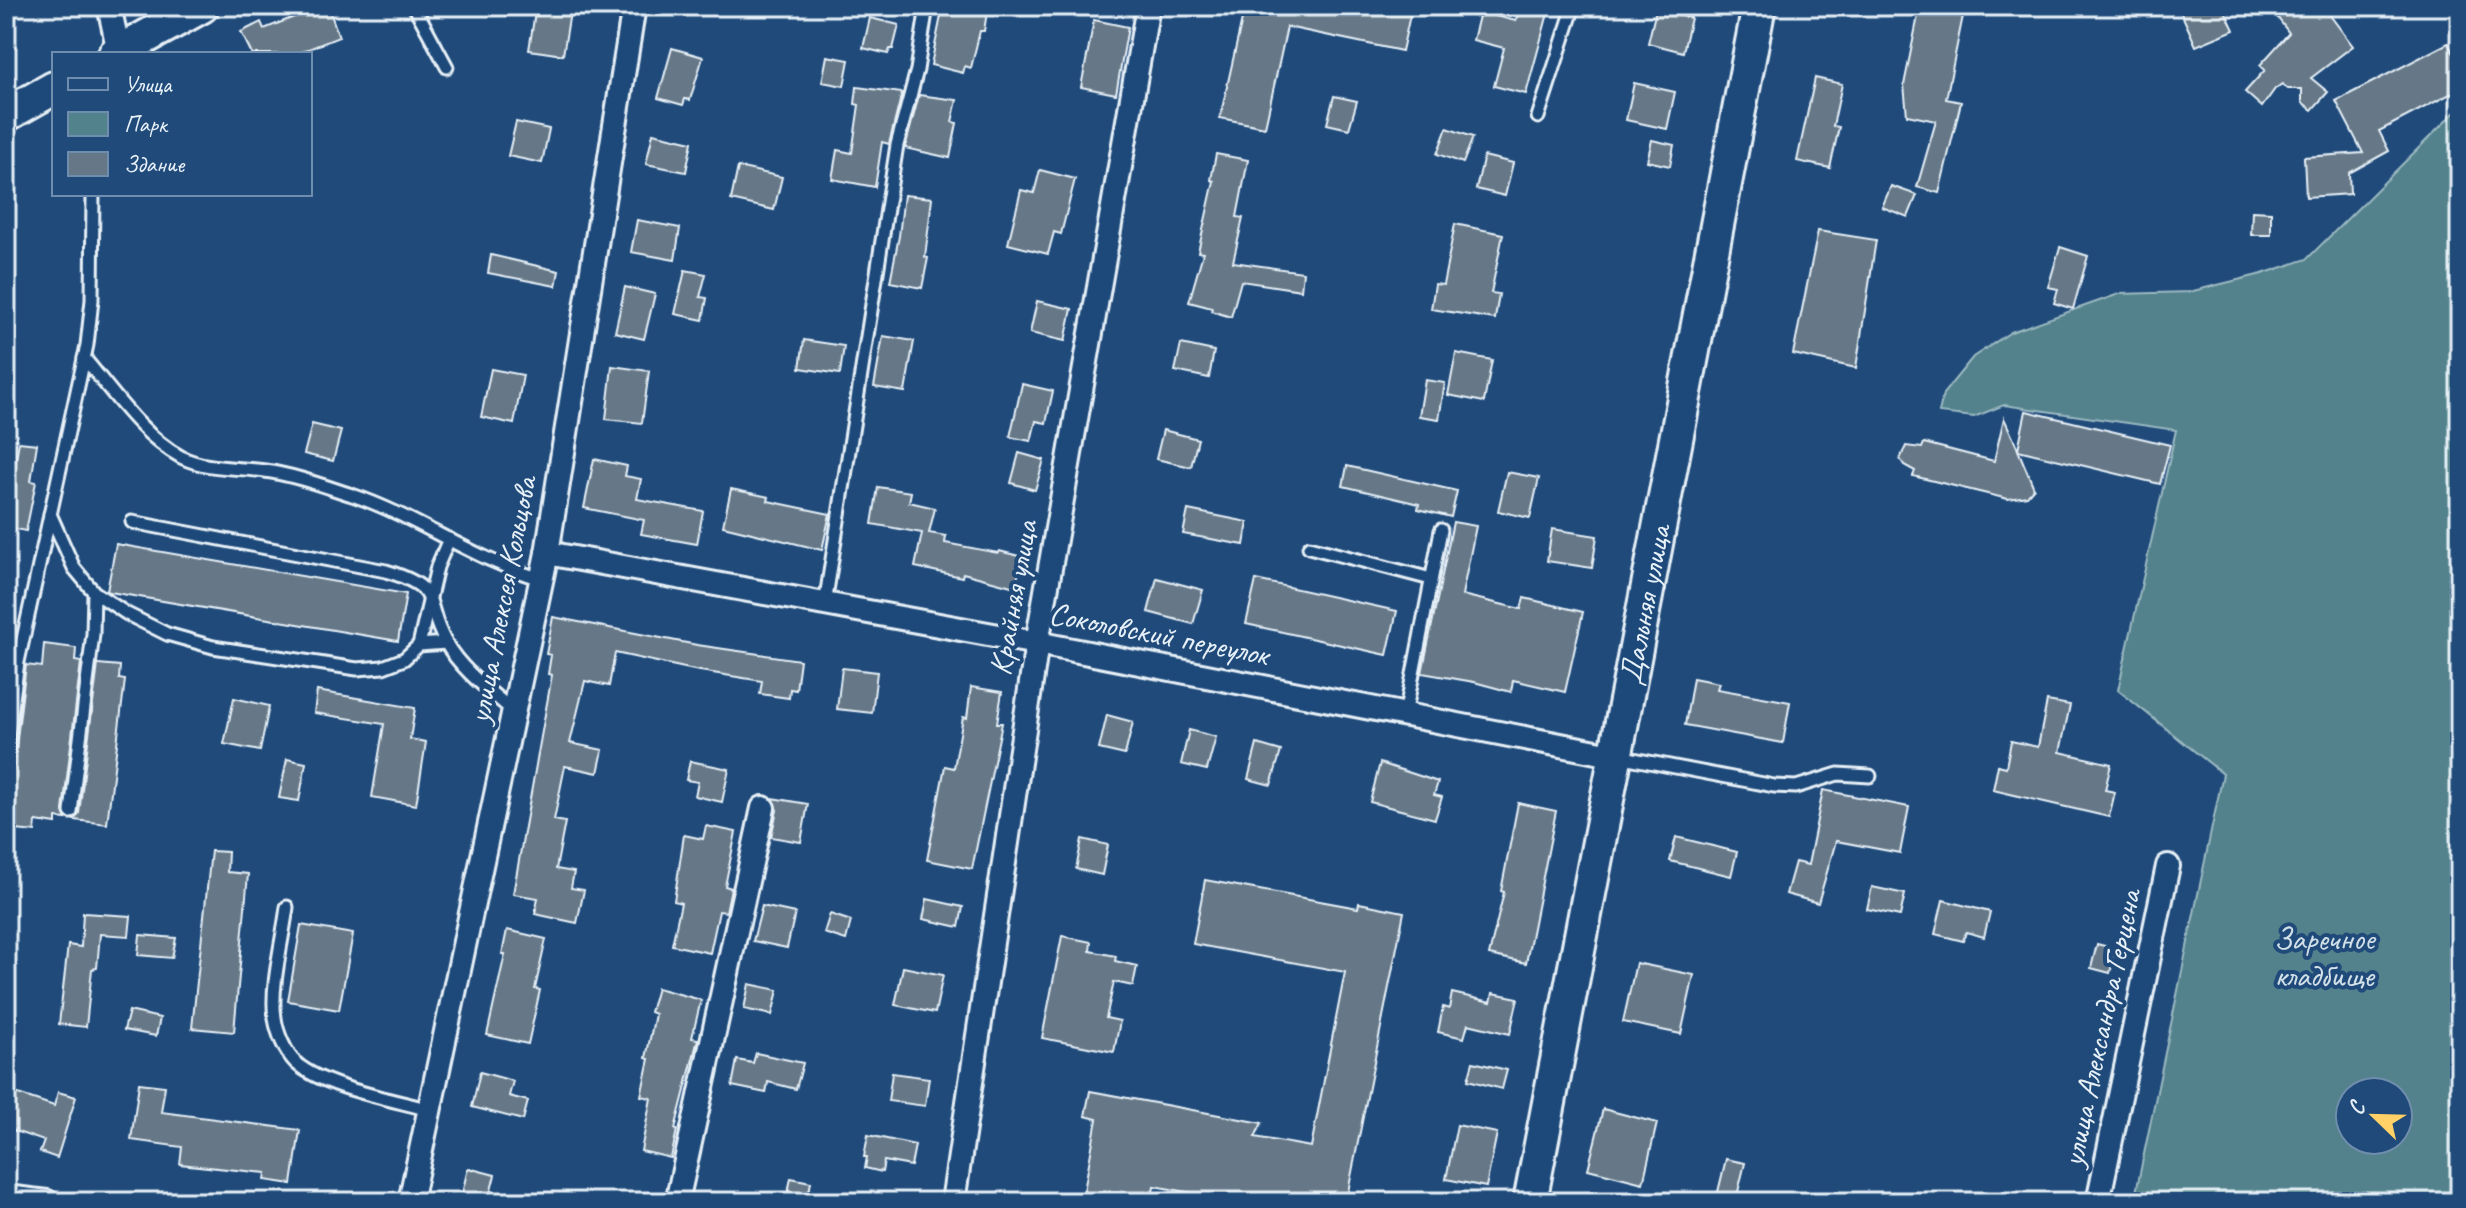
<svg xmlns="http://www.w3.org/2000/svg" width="2466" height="1208" font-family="Caveat,sans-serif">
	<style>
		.green { fill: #52828c; stroke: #9dbac2; stroke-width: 2; fill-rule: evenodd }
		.building { fill: #667887; stroke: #e8f1f8; stroke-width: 2 }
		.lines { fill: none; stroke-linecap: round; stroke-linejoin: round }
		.lane-casing { stroke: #e8f1f8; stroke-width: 17 }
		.street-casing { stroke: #e8f1f8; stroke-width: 28 }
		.secondary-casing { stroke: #e8f1f8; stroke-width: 38 }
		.lane { stroke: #1f4a7a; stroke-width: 11 }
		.street { stroke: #1f4a7a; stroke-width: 22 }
		.secondary { stroke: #1f4a7a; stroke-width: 32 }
		.labels { text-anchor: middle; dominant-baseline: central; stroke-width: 8; stroke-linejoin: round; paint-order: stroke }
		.street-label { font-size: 32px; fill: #e8f1f8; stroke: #1f4a7a }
		.park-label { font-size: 32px; fill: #d2e0e8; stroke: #1f4a7a }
	</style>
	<rect width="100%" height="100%" fill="#1f4a7a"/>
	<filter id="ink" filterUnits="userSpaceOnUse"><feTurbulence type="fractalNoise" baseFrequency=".0125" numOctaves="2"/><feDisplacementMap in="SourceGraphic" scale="16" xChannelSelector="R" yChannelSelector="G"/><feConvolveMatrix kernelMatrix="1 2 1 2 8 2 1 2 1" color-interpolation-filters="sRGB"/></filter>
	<g filter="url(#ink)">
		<path class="green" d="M2460,107V1202H2134L2223,774L2118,690L2176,430L2004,405L1974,417L1939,413L1943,394L1973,357L2011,332L2119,294L2189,292L2262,274L2307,259ZM2350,1092H2398V1140H2350Z"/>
		<g class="building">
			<polygon points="322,6 328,6 339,37 296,54 252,54 241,32 261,22 264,29"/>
			<polygon points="536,6 571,6 563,55 529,50"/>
			<polygon points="943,6 969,6 968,9 987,12 984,31 980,31 971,68 965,66 963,73 931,65"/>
			<polygon points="1245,6 1412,6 1402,51 1287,27 1265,127 1220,118"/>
			<polygon points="1520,6 1550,6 1526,94 1494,86 1504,48 1473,40 1480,12 1516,21"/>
			<polygon points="1920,6 1965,6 1946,99 1961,102 1939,193 1917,187 1936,121 1907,115 1904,85"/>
			<polygon points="2178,6 2223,6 2234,30 2196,46"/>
			<polygon points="2269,6 2323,6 2353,46 2311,78 2328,92 2312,110 2302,102 2302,89 2288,89 2282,84 2275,89 2262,107 2245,92 2265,70 2260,65 2289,33"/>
			<polygon points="1656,10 1691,18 1683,52 1648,43"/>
			<polygon points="870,18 899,25 893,49 890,49 888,54 863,48"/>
			<polygon points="1094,20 1128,27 1116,94 1081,87"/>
			<polygon points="2448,43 2460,66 2460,89 2379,131 2389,151 2349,173 2350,194 2306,197 2304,157 2363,153 2336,101"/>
			<polygon points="672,48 703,57 690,100 685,99 683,105 658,98"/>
			<polygon points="827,56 849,60 844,86 822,82"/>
			<polygon points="1815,78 1842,84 1833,126 1839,127 1830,168 1797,161"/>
			<polygon points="1634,83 1675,92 1667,129 1626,120"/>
			<polygon points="857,87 902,93 889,144 882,142 875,187 832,179 837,150 852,153 859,105 855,104"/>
			<polygon points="919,95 957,100 952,122 957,123 950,158 905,148"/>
			<polygon points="1334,96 1357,101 1349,129 1327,124"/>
			<polygon points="516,122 549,129 542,163 508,156"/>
			<polygon points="1447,128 1473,137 1463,163 1437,154"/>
			<polygon points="653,133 692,142 686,172 646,164"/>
			<polygon points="1652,140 1674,145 1670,166 1647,161"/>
			<polygon points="1216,154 1248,160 1237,217 1243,218 1233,262 1303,272 1301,290 1241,281 1231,317 1211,311 1212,308 1189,302 1203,253 1198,252 1214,181 1211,180"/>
			<polygon points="1484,156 1513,163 1505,196 1476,189"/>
			<polygon points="738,167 782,177 774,210 731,200"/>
			<polygon points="1040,170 1075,179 1061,234 1054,232 1048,254 1008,244 1021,190 1034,193"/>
			<polygon points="1891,186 1917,195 1908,217 1882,207"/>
			<polygon points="904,195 932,198 925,257 928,258 922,288 890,282 899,236"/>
			<polygon points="2252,211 2271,212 2271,235 2251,235"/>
			<polygon points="637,220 680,228 675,260 631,252"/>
			<polygon points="1455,224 1503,234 1491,293 1499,294 1495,319 1431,309 1435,284 1443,285"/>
			<polygon points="1818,231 1876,240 1856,368 1793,354"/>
			<polygon points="2060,247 2088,256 2073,309 2054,303 2058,289 2048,287"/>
			<polygon points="491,255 559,271 556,286 488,273"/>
			<polygon points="685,270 706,274 700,297 707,298 703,320 675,314"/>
			<polygon points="625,287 655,294 644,339 615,332"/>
			<polygon points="1037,301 1072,309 1065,341 1030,333"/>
			<polygon points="883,336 914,341 905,392 874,387"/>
			<polygon points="804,340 844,346 840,374 800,368"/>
			<polygon points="1181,344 1214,351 1209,378 1175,371"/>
			<polygon points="1456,353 1492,360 1484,402 1448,395"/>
			<polygon points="612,366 649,371 642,423 606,419"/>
			<polygon points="491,369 523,375 514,424 481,417"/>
			<polygon points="1425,380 1445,383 1439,419 1419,416"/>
			<polygon points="1022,384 1053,391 1046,423 1036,421 1031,441 1010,437"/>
			<polygon points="2026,411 2170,445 2160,484 2018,450 2034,488 2027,496 2008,499 1913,476 1915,471 1904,465 1900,459 1906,446 1922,448 1924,443 1994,461 2004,418 2018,449"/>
			<polygon points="312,424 341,431 333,461 304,454"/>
			<polygon points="1163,430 1198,439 1191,467 1156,459"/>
			<polygon points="19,442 37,444 31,481 36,482 26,531 6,527 6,508"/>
			<polygon points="1019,453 1044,460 1035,490 1011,483"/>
			<polygon points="594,459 627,466 625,476 641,479 637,499 703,511 697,544 641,534 644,520 584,508"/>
			<polygon points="1347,466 1457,491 1451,517 1418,509 1419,504 1343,486"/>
			<polygon points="1507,472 1539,478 1530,518 1498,511"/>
			<polygon points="878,487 911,492 909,502 935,508 929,533 946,536 945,543 998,553 999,551 1023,557 1015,587 963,573 962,577 915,567 922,533 872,524"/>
			<polygon points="731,489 769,497 768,501 830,514 822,550 723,526"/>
			<polygon points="1188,510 1248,522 1244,545 1183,534"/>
			<polygon points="1453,522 1476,526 1462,595 1521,609 1524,598 1583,612 1565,692 1513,680 1511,692 1474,682 1422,673"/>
			<polygon points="1552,529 1597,536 1592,568 1547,561"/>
			<polygon points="116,544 406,594 398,641 110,592 107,591"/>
			<polygon points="1157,578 1203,590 1193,624 1148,612"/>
			<polygon points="1256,580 1397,611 1387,655 1246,624"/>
			<polygon points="553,617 697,645 800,660 796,690 790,689 789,698 760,694 762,681 694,670 615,653 609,686 585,681 570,743 603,750 598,773 565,766 554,820 565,822 556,869 574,872 571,888 584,890 577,923 535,914 538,898 513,894 552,675 548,674 551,655 546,654"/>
			<polygon points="44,644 76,648 75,661 81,662 63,811 66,819 56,818 56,824 36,821 35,832 6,829 26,665 42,667"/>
			<polygon points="98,664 120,666 119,679 125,680 107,824 74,820 79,813"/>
			<polygon points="842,668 877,672 872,713 837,709"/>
			<polygon points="1693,678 1719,683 1717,689 1790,702 1783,743 1685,725"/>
			<polygon points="971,687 1002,692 997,723 1002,723 972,869 927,860 945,766 954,768 963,717 967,718"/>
			<polygon points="317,691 415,708 410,739 426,742 416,805 372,797 384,724 314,713"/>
			<polygon points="234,698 269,706 260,751 224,744"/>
			<polygon points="2047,701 2070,705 2060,752 2111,764 2105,790 2115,792 2109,817 1993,790 1998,765 2006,767 2011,741 2038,747"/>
			<polygon points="1107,715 1133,722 1125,755 1099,749"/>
			<polygon points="1189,730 1216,737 1207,770 1181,764"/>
			<polygon points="1257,744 1281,751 1271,785 1248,779"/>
			<polygon points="287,759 306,763 299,801 279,798"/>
			<polygon points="690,761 729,769 722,802 695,796 698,782 686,780"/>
			<polygon points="1380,763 1438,782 1434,795 1442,797 1435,819 1370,802"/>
			<polygon points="1823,790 1909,807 1900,853 1836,841 1818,903 1786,894 1795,862 1808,865"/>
			<polygon points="772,798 808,804 801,842 771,837 777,810"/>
			<polygon points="1518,803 1556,811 1526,963 1489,955 1504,892 1501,891"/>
			<polygon points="706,826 736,832 725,886 731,888 726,912 719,911 710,953 672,945 681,903 674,901 684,835 703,839"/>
			<polygon points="1676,837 1737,852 1731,876 1670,861"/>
			<polygon points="1082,839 1108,845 1102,875 1076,869"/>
			<polygon points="211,851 228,852 227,872 248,874 234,1032 192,1028"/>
			<polygon points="1205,880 1358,908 1359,903 1404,912 1346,1202 1241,1202 1154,1186 1151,1202 1082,1202 1097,1119 1085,1116 1090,1091 1262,1123 1255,1137 1311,1147 1345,972 1193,944"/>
			<polygon points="1872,887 1905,894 1900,916 1867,909"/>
			<polygon points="927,899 963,907 959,927 923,919"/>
			<polygon points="1943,900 1990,912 1984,937 1966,932 1963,941 1935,934"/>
			<polygon points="762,906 795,913 787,948 753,941"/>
			<polygon points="83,913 131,916 129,936 100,934 97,968 92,969 86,1027 59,1024 68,945 81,947"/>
			<polygon points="830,914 851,921 846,940 824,933"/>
			<polygon points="301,925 353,934 339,1010 288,1001"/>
			<polygon points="507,930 546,939 535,989 540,990 528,1044 487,1035 505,954 502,954"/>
			<polygon points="140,935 176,938 172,958 138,955"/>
			<polygon points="1062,936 1091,942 1090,951 1116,956 1115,961 1137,966 1133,986 1114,982 1106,1018 1120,1021 1114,1052 1042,1038"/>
			<polygon points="2097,944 2116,949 2110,973 2091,968"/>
			<polygon points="1636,963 1694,975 1681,1034 1623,1022"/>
			<polygon points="903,967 943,975 935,1013 895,1005"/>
			<polygon points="749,984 778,990 772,1015 744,1009"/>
			<polygon points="657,988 701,1000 692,1038 698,1039 675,1129 677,1130 671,1158 641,1151 651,1098 641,1096 649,1059 646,1058 655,1014 650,1012"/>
			<polygon points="1452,993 1491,1002 1493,993 1518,998 1510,1034 1468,1024 1464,1038 1438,1032 1443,1007 1449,1009"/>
			<polygon points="129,1011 160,1018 156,1036 124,1030"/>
			<polygon points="756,1053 803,1063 796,1089 768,1082 766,1093 732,1086 737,1060 753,1063"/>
			<polygon points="1473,1062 1507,1070 1502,1089 1468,1080"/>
			<polygon points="480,1072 513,1081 509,1096 528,1101 523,1120 472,1107"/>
			<polygon points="892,1073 929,1078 925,1106 888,1101"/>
			<polygon points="139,1083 165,1086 161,1112 300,1130 292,1184 265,1180 266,1173 180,1164 182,1147 131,1140"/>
			<polygon points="6,1090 54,1106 58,1092 76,1097 57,1158 40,1152 44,1141 6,1128"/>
			<polygon points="1603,1109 1657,1123 1643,1183 1588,1169"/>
			<polygon points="1457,1125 1497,1133 1486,1187 1446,1179"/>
			<polygon points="868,1135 915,1145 911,1166 884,1161 882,1172 865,1168 867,1157 864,1157"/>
			<polygon points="1726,1159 1745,1163 1736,1200 1717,1196"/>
			<polygon points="468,1168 495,1175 488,1202 460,1202"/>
			<polygon points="791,1178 811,1182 807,1202 786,1202"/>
		</g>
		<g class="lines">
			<g class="lane-casing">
				<g id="lane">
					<polyline points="414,6 447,67"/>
					<polyline points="1538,117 1574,6"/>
					<path d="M84,358C112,391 142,436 181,457C207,470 237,467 265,471C294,475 324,486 352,495C418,517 474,560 541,579"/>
					<polyline points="50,514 74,568 94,592 127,614 167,634 213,647 357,669 383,667 404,659 419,645 446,643"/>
					<path d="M132,522L386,571C445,589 422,601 446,643C461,670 490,691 513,711"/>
					<polyline points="1309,547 1431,579"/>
					<polyline points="825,604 897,145 917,70 927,6"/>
					<polyline points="419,645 437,567 449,539"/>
					<polyline points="1405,715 1441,530"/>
					<polyline points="6,751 18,662 87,345 92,300 93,194"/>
					<polyline points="1618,756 1774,786 1796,787 1838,774 1870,776"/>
					<polyline points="71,812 93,634 94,592"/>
					<path d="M287,907C283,939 270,988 275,1018C277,1033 285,1052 296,1063C322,1087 394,1100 430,1110"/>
				</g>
			</g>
			<g class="street-casing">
				<g id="street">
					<polyline points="109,6 119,52"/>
					<polyline points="547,553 1037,643 1617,756"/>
					<polyline points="6,1197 47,1202"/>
					<polyline points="410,1202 547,553 634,6"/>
					<polyline points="677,1202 763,808"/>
					<polyline points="953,1202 1037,643 1148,6"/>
					<polyline points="2098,1202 2168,866"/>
				</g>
			</g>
			<g class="secondary-casing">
				<g id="secondary">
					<polyline points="115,54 202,6"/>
					<polyline points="6,115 54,88"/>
					<path id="s1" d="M1530,1202L1759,6"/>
				</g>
			</g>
			<use href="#lane" class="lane"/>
			<use href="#street" class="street"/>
			<use href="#secondary" class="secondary"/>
		</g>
	</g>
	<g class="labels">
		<g class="street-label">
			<text transform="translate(1013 598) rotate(-80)">Крайняя улица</text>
			<text transform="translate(502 600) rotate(-79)">улица Алексея Кольцова</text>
			<text stroke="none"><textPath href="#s1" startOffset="608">Дальняя улица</textPath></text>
			<text transform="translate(1159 634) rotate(11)">Соколовский переулок</text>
			<text transform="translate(2101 1028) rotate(-78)">улица Александра Герцена</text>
		</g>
		<g class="park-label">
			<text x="2324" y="938">Заречное<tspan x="2324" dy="37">кладбище</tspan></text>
		</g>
	</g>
	<rect width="2466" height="1208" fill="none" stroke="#1f4a7a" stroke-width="32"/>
	<rect x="16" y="16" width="2434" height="1176" fill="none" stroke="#e8f1f8" stroke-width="3" filter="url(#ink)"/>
	<rect x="52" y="52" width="260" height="144" fill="#1f4a7a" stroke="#6f8dac" stroke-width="2"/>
	<rect x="68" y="78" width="40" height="12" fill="#1f4a7a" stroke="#6f8dac" stroke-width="2"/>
	<text x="124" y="92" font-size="24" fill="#e8f1f8">Улица</text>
	<rect x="68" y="112" width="40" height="24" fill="#52828c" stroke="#6f8dac" stroke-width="2"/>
	<text x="124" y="132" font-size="24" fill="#e8f1f8">Парк</text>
	<rect x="68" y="152" width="40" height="24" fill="#667887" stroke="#6f8dac" stroke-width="2"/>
	<text x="124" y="172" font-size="24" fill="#e8f1f8">Здание</text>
	<g transform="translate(2374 1116) rotate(293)"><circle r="38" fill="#1f4a7a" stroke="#6f8dac" stroke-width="2"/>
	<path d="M0-6L14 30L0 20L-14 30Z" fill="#ffd166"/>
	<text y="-12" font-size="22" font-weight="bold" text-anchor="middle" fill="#e8f1f8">С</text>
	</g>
</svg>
